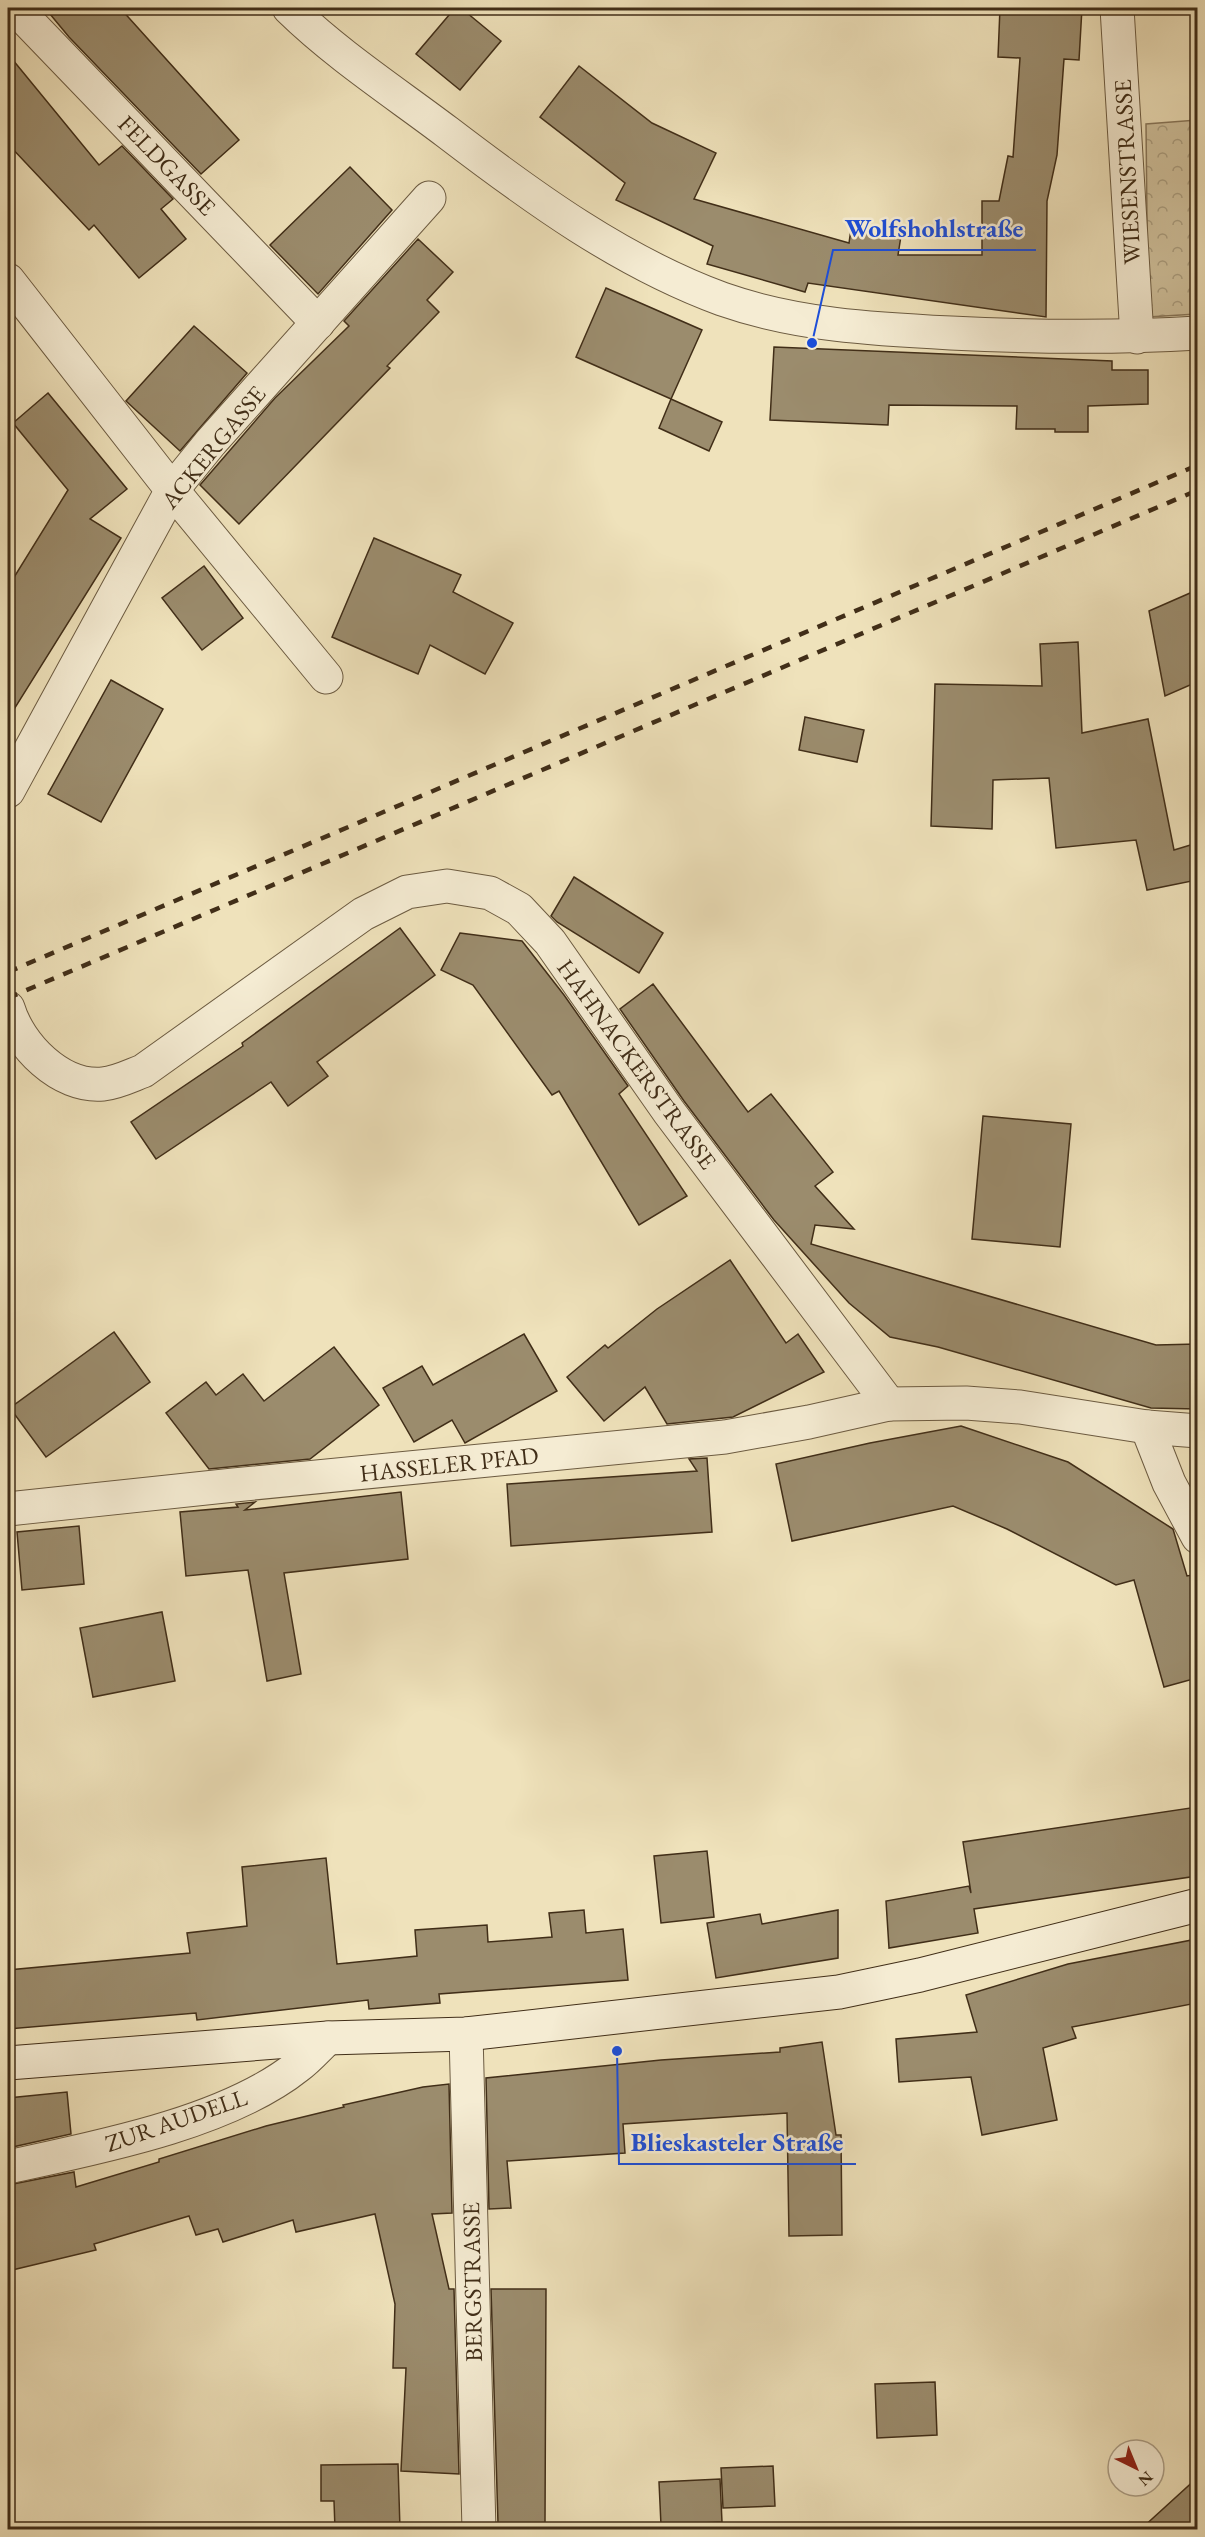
<svg xmlns="http://www.w3.org/2000/svg" width="1205" height="2537" font-family="'EB Garamond',serif">
	<style>
		.park { fill: url(#park-crowns); stroke: #89785c; stroke-width: 1.5 }
		.building { fill: #9b8c6d; stroke: #412e18; stroke-width: 1.5 }
		.lines { fill: none; stroke-linecap: round; stroke-linejoin: round }
		.minor-casing { stroke: #6c5b41; stroke-width: 35 }
		.secondary-casing { stroke: #412e18; stroke-width: 35 }
		.minor { stroke: #f5ecd3; stroke-width: 33 }
		.secondary { stroke: #f5ecd3; stroke-width: 33 }
		.rail { stroke: #412e18; stroke-width: 4.5; stroke-dasharray: 10 10; stroke-linecap: butt }
		.labels { text-anchor: middle; dominant-baseline: central; stroke-width: 5; stroke-linejoin: round; paint-order: stroke }
		.street-label { font-size: 24px; fill: #412e18; stroke: #f5ecd3 }
		.leader { fill: none; stroke: #1d4ed8; stroke-width: 2 }
		.callout-dot { fill: #1d4ed8; stroke: #f5ecd3; stroke-width: 2 }
		.callout-label { font-size: 26px; text-anchor: middle; font-weight: bold; fill: #1d4ed8; stroke: #f5ecd3; stroke-width: 5; stroke-linejoin: round; paint-order: stroke }
	</style>
	<defs>
		<pattern id="park-crowns" width="20" height="18" patternUnits="userSpaceOnUse" patternTransform="scale(1.5)"><rect width="20" height="18" fill="#d1c39f"/><path d="M2 6a3 3 0 1 1 6 0M12 15a3 3 0 1 1 6 0" fill="none" stroke="#ab9f81"/></pattern>
	</defs>
	<rect width="100%" height="100%" fill="#efe2bb"/>
	<filter id="stains"><feTurbulence type="fractalNoise" baseFrequency=".00333" numOctaves="4"/><feColorMatrix values="0 0 0 0 .2 0 0 0 0 .09 0 0 0 0 .02 0 0 0 .5 -.17"/></filter>
	<radialGradient id="worn" r=".72"><stop offset=".6" stop-color="#630" stop-opacity="0"/><stop offset="1" stop-color="#630" stop-opacity=".3"/></radialGradient>
	<polygon class="park" points="1197,120 1197,314 1148,317 1146,124"/>
	<g class="building">
		<polygon points="45,8 120,8 239,140 201,174 69,37"/>
		<polygon points="455,8 461,8 501,41 460,90 416,54"/>
		<polygon points="1000,8 1082,8 1079,60 1064,59 1057,155 1047,201 1046,317 808,283 805,292 707,264 713,246 616,200 625,183 540,117 579,66 652,123 716,153 694,199 849,243 851,229 901,236 898,255 982,255 982,201 999,201 1008,156 1013,157 1017,101 1020,58 998,57"/>
		<polygon points="8,54 99,165 122,146 173,199 161,209 186,239 139,278 94,225 89,230 8,144"/>
		<polygon points="350,167 392,210 318,294 270,245"/>
		<polygon points="418,239 453,272 427,300 439,312 387,366 390,368 239,524 200,485 275,398 349,326 344,321"/>
		<polygon points="606,288 702,330 671,399 576,357"/>
		<polygon points="194,326 247,373 180,451 126,401"/>
		<polygon points="774,347 1112,361 1112,370 1148,370 1148,404 1088,406 1088,432 1055,432 1055,429 1016,429 1017,406 889,405 888,425 770,420"/>
		<polygon points="48,393 127,489 90,519 121,538 8,719 8,587 68,490 13,423"/>
		<polygon points="671,399 722,422 709,451 659,428"/>
		<polygon points="374,538 461,575 453,592 513,623 485,674 430,645 418,674 332,637"/>
		<polygon points="204,566 243,618 202,650 162,598"/>
		<polygon points="1197,590 1197,682 1165,696 1149,611"/>
		<polygon points="1078,642 1082,733 1148,719 1174,850 1197,843 1197,880 1147,890 1136,840 1056,848 1049,778 993,780 992,829 931,826 935,684 1042,686 1040,644"/>
		<polygon points="111,680 163,709 101,822 48,794"/>
		<polygon points="805,717 864,730 857,762 799,750"/>
		<polygon points="574,877 663,933 639,973 557,922 551,916"/>
		<polygon points="400,928 435,975 317,1062 328,1076 288,1106 271,1082 156,1159 131,1122 243,1046 242,1043"/>
		<polygon points="460,933 522,941 564,995 628,1086 619,1094 687,1196 639,1225 559,1091 552,1095 473,985 441,970"/>
		<polygon points="653,984 748,1112 771,1094 833,1172 815,1186 854,1229 815,1225 811,1244 1156,1345 1197,1344 1197,1409 1151,1408 938,1347 890,1337 849,1303 774,1220 684,1101 620,1009"/>
		<polygon points="983,1116 1071,1124 1060,1247 972,1239"/>
		<polygon points="730,1260 786,1343 798,1334 824,1372 733,1417 667,1424 645,1387 604,1421 567,1377 605,1345 608,1348 657,1309"/>
		<polygon points="114,1332 150,1382 46,1457 10,1408"/>
		<polygon points="524,1334 557,1391 465,1443 452,1420 414,1442 383,1388 422,1366 433,1385"/>
		<polygon points="334,1347 379,1405 310,1459 209,1469 166,1413 206,1382 216,1395 243,1374 264,1401"/>
		<polygon points="961,1426 1068,1462 1173,1529 1187,1576 1192,1575 1197,1594 1197,1678 1164,1687 1134,1580 1116,1585 1007,1529 953,1506 792,1541 776,1464 870,1443"/>
		<polygon points="707,1458 712,1532 511,1546 507,1484 697,1471 689,1459"/>
		<polygon points="401,1492 408,1559 284,1573 301,1674 267,1681 248,1570 186,1576 180,1512 238,1507 236,1504 255,1502 245,1510"/>
		<polygon points="79,1526 84,1584 22,1590 17,1532"/>
		<polygon points="162,1612 175,1681 93,1697 80,1628"/>
		<polygon points="1197,1807 1197,1876 974,1909 978,1933 889,1948 886,1901 969,1886 971,1893 963,1842"/>
		<polygon points="707,1851 714,1917 661,1923 654,1856"/>
		<polygon points="326,1858 337,1964 417,1956 415,1930 487,1925 488,1942 552,1937 549,1913 584,1910 586,1933 623,1929 628,1980 439,1994 440,2003 369,2009 368,2000 197,2020 196,2013 8,2029 8,1970 190,1953 187,1933 247,1926 242,1867"/>
		<polygon points="838,1910 838,1958 716,1978 707,1923 760,1914 762,1924"/>
		<polygon points="1197,1939 1197,2003 1072,2027 1076,2038 1043,2048 1057,2120 982,2135 971,2077 899,2082 896,2039 977,2032 966,1995 1068,1964"/>
		<polygon points="822,2042 836,2135 841,2135 842,2235 789,2236 787,2113 623,2124 625,2153 507,2161 511,2208 489,2209 486,2078 661,2060 780,2052 780,2048"/>
		<polygon points="449,2084 452,2213 432,2214 449,2289 454,2289 459,2474 401,2471 406,2368 393,2368 395,2304 375,2214 296,2232 293,2220 223,2242 218,2229 196,2235 189,2216 94,2244 96,2250 8,2271 8,2185 74,2172 76,2187 159,2162 159,2159 266,2126 344,2107 343,2105 423,2087"/>
		<polygon points="67,2092 71,2134 8,2148 8,2098"/>
		<polygon points="491,2289 546,2289 545,2523 498,2523"/>
		<polygon points="935,2382 937,2435 877,2438 875,2384"/>
		<polygon points="398,2464 400,2529 335,2529 334,2501 321,2501 321,2465"/>
		<polygon points="773,2466 775,2506 723,2508 721,2468"/>
		<polygon points="1197,2478 1197,2529 1141,2529"/>
		<polygon points="720,2479 722,2522 661,2525 659,2482"/>
	</g>
	<g class="lines">
		<g class="minor-casing">
			<g id="minor">
				<polyline points="15,8 318,323"/>
				<path d="M289,8C336,54 394,92 447,132C532,197 621,262 722,299C796,325 873,329 951,333C1033,337 1115,338 1198,333"/>
				<polyline points="1117,8 1137,337"/>
				<polyline points="8,280 172,490 326,677"/>
				<polyline points="8,791 172,490 211,442 429,198"/>
				<path d="M8,1008C19,1045 60,1088 103,1084C116,1083 130,1076 143,1071L363,914L407,892L447,886L490,893L519,909L550,942L669,1112L889,1404"/>
				<polyline points="1147,1427 1169,1483 1198,1537"/>
				<polyline points="8,1509 234,1485 725,1437 809,1422 889,1404 966,1403 1020,1407 1147,1427 1198,1431"/>
				<polyline points="466,2034 479,2530"/>
				<path d="M8,2167C96,2148 227,2123 298,2066C309,2058 318,2047 328,2038"/>
			</g>
		</g>
		<g class="secondary-casing">
			<polyline id="secondary" points="8,2063 328,2038 466,2034 839,1992 920,1975 1198,1905"/>
		</g>
		<use href="#minor" class="minor"/>
		<use href="#secondary" class="secondary"/>
		<g class="rail">
			<polyline points="8,972 1198,465"/>
			<polyline points="8,998 1198,490"/>
		</g>
	</g>
	<g class="labels">
		<g class="street-label">
			<text transform="translate(167 165) rotate(46)">FELDGASSE</text>
			<text transform="translate(1127 172) rotate(-93)">WIESENSTRASSE</text>
			<text transform="translate(213 447) rotate(-51)">ACKERGASSE</text>
			<text transform="translate(637 1064) rotate(54)">HAHNACKERSTRASSE</text>
			<text transform="translate(449 1464) rotate(-6)">HASSELER PFAD</text>
			<text transform="translate(176 2120) rotate(-19)">ZUR AUDELL</text>
			<text transform="translate(472 2282) rotate(-91)">BERGSTRASSE</text>
		</g>
	</g>
	<path class="leader" d="M812 343L833 250H1036M617 2051L619 2164H856"/>
	<g class="callout-dot">
		<circle cx="812" cy="343" r="6"/>
		<circle cx="617" cy="2051" r="6"/>
	</g>
	<g class="callout-label">
		<text x="934" y="237">Wolfshohlstraße</text>
		<text x="737" y="2151">Blieskasteler Straße</text>
	</g>
	<rect width="1205" height="2537" fill="none" stroke="#efe2bb" stroke-width="30"/>
	<rect x="9" y="9" width="1187" height="2519" fill="none" stroke="#412e18" stroke-width="3"/>
	<rect x="15" y="15" width="1175" height="2507" fill="none" stroke="#412e18" stroke-width="1.5"/>
	<g transform="translate(1136 2468) rotate(137)"><circle r="28" fill="#f5ecd3" stroke="#ada088" stroke-width="1.5"/>
	<path d="M0-4.5L10 22L0 15L-10 22Z" fill="#8f2418"/>
	<text y="-9" font-size="16" font-weight="bold" text-anchor="middle" fill="#412e18">N</text>
	</g>
	<rect width="100%" height="100%" filter="url(#stains)"/>
	<rect width="100%" height="100%" fill="url(#worn)"/>
</svg>
